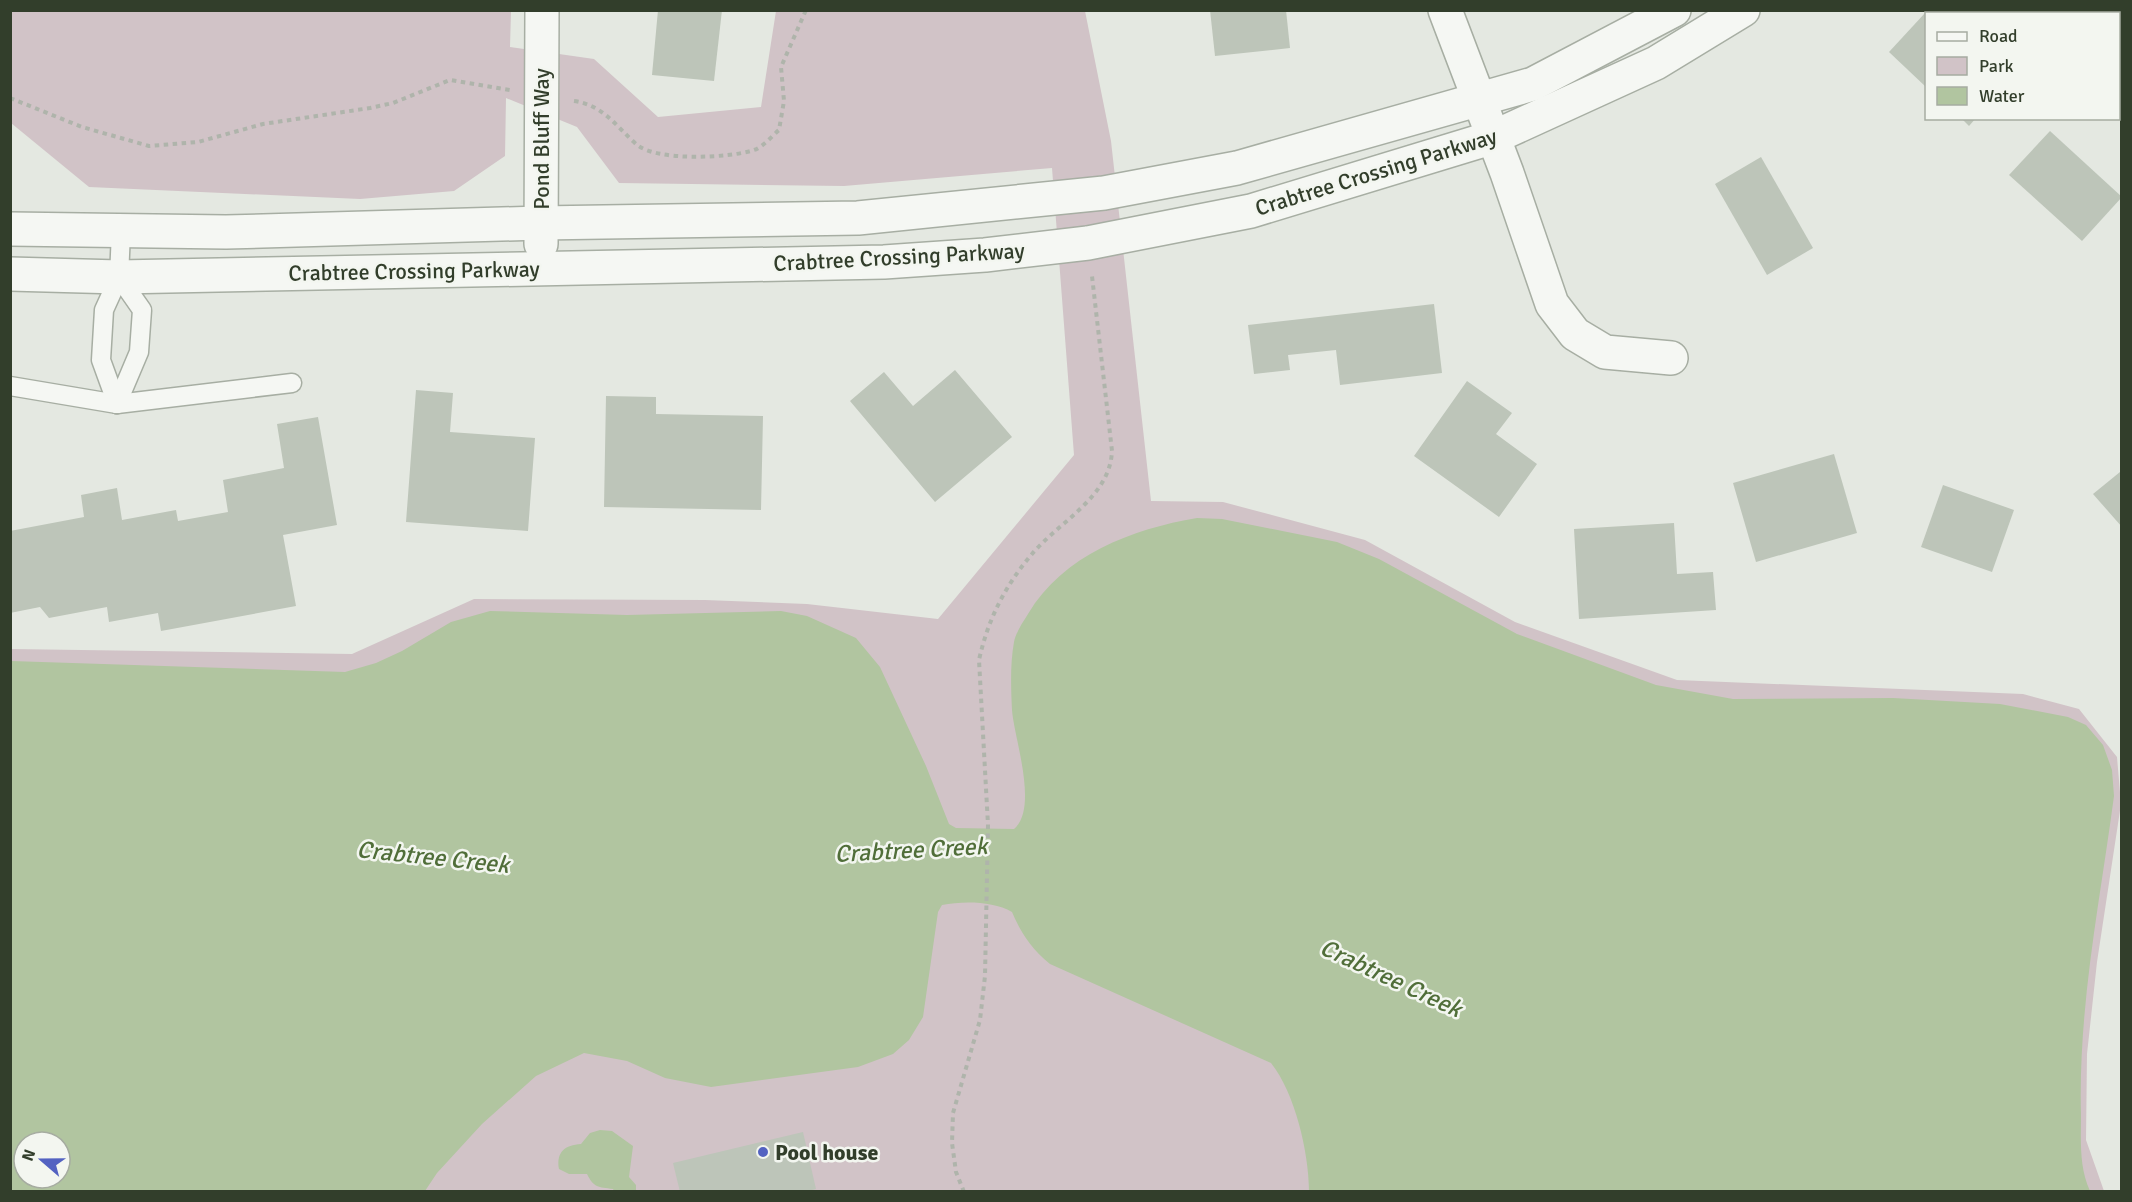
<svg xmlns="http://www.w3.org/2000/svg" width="2132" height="1202" font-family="Signika,sans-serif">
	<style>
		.green { fill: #d1c3c7; fill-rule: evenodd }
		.water { fill: #b1c5a0; fill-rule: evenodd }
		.building { fill: #bdc5b9 }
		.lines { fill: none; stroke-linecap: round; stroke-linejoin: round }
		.lane-casing { stroke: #a7aea3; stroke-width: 21 }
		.street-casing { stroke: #a7aea3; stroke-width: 36 }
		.path { stroke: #afb4ab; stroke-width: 4; stroke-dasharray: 4.5 4.5; stroke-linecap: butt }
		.lane { stroke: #f5f7f3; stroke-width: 18 }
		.street { stroke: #f5f7f3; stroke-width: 33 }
		.poi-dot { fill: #5362c1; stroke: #f3f6f0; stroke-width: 2 }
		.labels { text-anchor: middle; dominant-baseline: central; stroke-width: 5; stroke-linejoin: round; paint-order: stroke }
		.street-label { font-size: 22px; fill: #323e2b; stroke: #f3f6f0 }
		.poi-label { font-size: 22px; font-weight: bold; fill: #323e2b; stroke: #f3f6f0; text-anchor: start }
		.water-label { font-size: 24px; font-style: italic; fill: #506e39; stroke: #f3f6f0 }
	</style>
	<rect width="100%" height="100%" fill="#e4e8e1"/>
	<path class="green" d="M10,11H511L510,47L594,59L658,117L761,107L776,11H1085L1111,141L1151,501L1223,502L1365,540L1515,622L1677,680L2023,694L2079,709L2117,757L2121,804L2097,962L2087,1054L2086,1140L2104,1191H11V649L352,654L474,599L705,600L807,604L938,619L1074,455L1052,168L844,186L619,183L577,127L506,98L505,156L454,191L360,199L89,187L11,123ZM24,1142H60V1178H24Z"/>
	<g class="water">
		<path d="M1197,518L1222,519L1337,542L1379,559L1517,634L1656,685L1733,699L1893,698L2000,704L2068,717L2086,725L2103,745L2112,770L2114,796C2100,902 2078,1007 2081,1115C2081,1141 2079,1167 2090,1191H1309C1309,1153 1295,1093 1271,1063L1050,964C1031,948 1022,935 1012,912C993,901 963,901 942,905L938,912L923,1017L909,1040L893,1054L858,1067L711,1087L665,1078L627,1061L584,1053L536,1076L482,1124L437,1173L425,1191H11V661L345,672L376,663L402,651L451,622L490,611L627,615L781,611L807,616L856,638L880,667L926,766L949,824L956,828L1014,829C1039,808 1014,738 1012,710C1011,688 1010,664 1014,642C1016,632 1023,622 1028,614C1063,555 1132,529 1197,518ZM24,1142H60V1178H24Z"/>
		<path d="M600,1130L612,1131L633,1146L629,1177L636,1185V1191H614L613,1189C598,1187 594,1188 587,1174H569L559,1169C556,1152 565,1145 581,1144L590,1133Z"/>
	</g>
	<g class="building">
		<polygon points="658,10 722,10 714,81 652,75"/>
		<polygon points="1210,10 1286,10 1290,48 1215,56"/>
		<polygon points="1925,13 1926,15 1926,87 1889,52"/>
		<polygon points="1961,118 1976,118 1969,126"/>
		<polygon points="2050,131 2122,197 2082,241 2009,175"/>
		<polygon points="1761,157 1813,248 1767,275 1715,184"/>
		<polygon points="1434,304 1442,373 1340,385 1336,350 1288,355 1290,370 1254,374 1248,325"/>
		<polygon points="955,370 1012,437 935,502 850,401 884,372 913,406"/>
		<polygon points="1467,381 1512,413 1496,434 1537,464 1499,517 1414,456"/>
		<polygon points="416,390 453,393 450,432 535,438 528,531 406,522"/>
		<polygon points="606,396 656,397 656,414 763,416 761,510 604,507"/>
		<polygon points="318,417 337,525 283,535 296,606 161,631 158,613 109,622 107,607 49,618 40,607 10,613 10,531 84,517 81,495 117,488 122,520 176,510 178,521 228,512 223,480 284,468 277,424"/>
		<polygon points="1834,454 1857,533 1756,562 1733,483"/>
		<polygon points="2120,472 2122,474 2122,527 2093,494"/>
		<polygon points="1943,485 2014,510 1992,572 1921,547"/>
		<polygon points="1674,523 1677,574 1713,572 1716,610 1579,619 1574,529"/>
		<polygon points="803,1132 816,1189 804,1192 680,1192 673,1163"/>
	</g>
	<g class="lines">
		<g class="lane-casing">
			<g id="lane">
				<polyline points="10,386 117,404 292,383"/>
				<polyline points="117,404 101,360 104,310 119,277 121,232"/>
				<polyline points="117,404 139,352 142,310 119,277"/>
			</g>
		</g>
		<g class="street-casing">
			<g id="street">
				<polyline points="1445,10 1507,173 1552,304 1575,334 1605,352 1671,358"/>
				<polyline points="2077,10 2081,14"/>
				<polyline points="2118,49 2122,52"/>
				<polyline points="10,229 226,232 540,223 858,218 1104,193 1237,168 1533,84 1674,10"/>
				<polyline points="541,244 542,10"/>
				<polyline points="10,274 119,277 884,262 985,255 1088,243 1251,211 1494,137 1656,63 1743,10"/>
			</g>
		</g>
		<g class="path">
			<polyline points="10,98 82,127 149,146 198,142 263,124 370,108 393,103 450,80 510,90"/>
			<path d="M574,101C603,105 616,126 636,144C656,162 730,158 754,150C763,147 772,136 779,130L784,101L781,67L806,10"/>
			<path d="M964,1192L956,1172L952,1143L953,1113L980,1020L985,976L988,825L979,660C988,619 1005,586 1032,554C1060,521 1110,497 1112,451L1092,276"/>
		</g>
		<use href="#lane" class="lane"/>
		<use href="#street" class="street"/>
	</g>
	<circle class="poi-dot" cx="763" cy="1152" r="6"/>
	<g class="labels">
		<g class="street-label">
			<text transform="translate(541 139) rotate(-90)">Pond Bluff Way</text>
			<text transform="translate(1376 172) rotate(-17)">Crabtree Crossing Parkway</text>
			<text transform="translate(899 257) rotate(-3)">Crabtree Crossing Parkway</text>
			<text transform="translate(414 271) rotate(-1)">Crabtree Crossing Parkway</text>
		</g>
		<g class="poi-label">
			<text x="775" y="1152">Pool house</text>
		</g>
		<g class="water-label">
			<text transform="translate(911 850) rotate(-3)">Crabtree Creek</text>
			<text transform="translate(433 857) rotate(6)">Crabtree Creek</text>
			<text transform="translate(1391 978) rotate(25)">Crabtree Creek</text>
		</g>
	</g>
	<rect width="2132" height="1202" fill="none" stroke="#323e2b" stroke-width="24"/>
	<rect x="1925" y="12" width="195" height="108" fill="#f3f6f0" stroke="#a6aca1" stroke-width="1.5"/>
	<rect x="1937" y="32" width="30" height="9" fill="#f5f7f3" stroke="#a6aca1" stroke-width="1.5"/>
	<text x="1979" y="42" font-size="18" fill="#323e2b">Road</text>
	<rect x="1937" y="57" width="30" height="18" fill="#d1c3c7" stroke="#a6aca1" stroke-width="1.5"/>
	<text x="1979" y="72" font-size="18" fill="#323e2b">Park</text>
	<rect x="1937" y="87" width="30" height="18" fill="#b1c5a0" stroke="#a6aca1" stroke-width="1.5"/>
	<text x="1979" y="102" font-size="18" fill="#323e2b">Water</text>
	<g transform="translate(42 1160) rotate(290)"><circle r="28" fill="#f3f6f0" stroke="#a6aca1" stroke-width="1.5"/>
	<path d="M0-4.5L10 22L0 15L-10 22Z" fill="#5362c1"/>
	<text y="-9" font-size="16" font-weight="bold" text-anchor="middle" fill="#323e2b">N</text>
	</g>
</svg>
